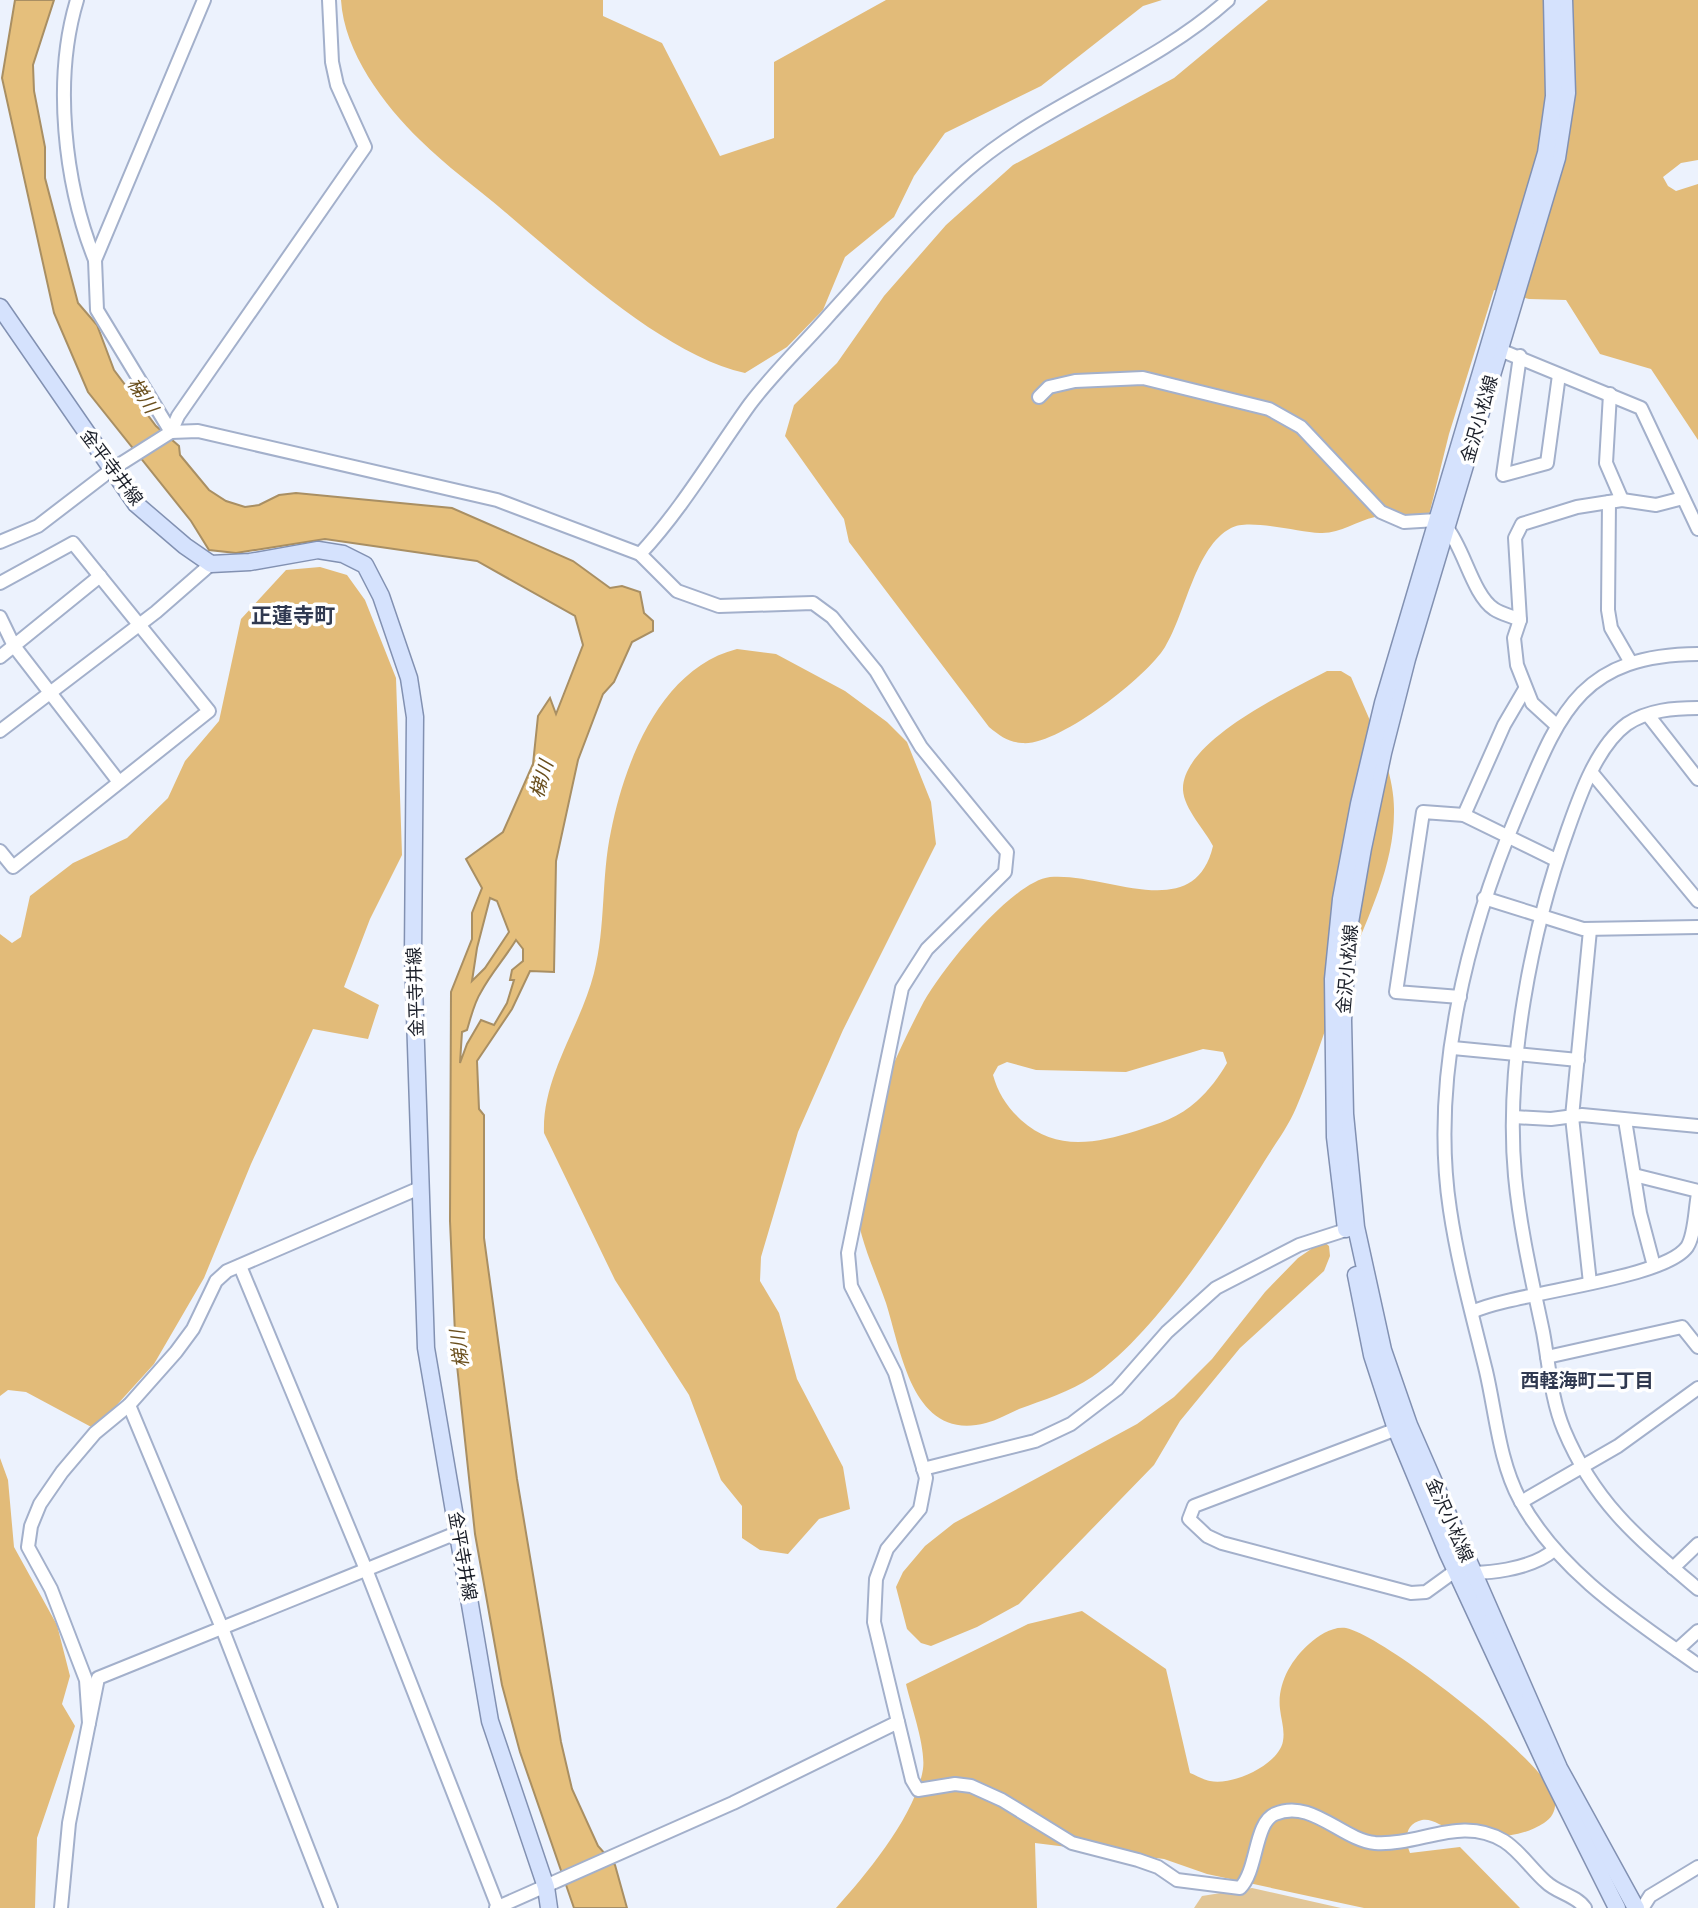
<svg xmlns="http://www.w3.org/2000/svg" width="1698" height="1908" font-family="'PT Sans','Noto Sans JP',sans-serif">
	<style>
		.green { fill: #e2c697 }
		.forest { fill: #e2bb79; fill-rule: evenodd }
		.water { fill: #e5bf7c; stroke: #a98f63; stroke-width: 2; fill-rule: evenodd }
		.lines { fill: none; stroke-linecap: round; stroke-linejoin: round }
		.minor-casing { stroke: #a3b0cb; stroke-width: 16 }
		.major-casing { stroke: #8291b2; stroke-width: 19 }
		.minor { stroke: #fff; stroke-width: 12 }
		.major { stroke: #d5e2fd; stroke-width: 16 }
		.labels { text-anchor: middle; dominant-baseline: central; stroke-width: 7; stroke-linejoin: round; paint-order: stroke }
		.street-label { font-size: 18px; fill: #1c202a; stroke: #fff }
		.water-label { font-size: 19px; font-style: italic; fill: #6a4f1d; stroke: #fff }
		.neighbourhood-label { font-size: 19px; font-weight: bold; fill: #303950; stroke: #fff }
		.quarter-label { font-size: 21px; font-weight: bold; fill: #303950; stroke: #fff }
	</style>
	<rect width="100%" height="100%" fill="#ecf2fd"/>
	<polygon class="green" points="1252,1888 1341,1908 1194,1908 1202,1896"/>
	<g class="forest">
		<path d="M341,0H603V16L662,43L720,156L774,138V62L886,0H1162L1143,6L1041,86L945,133L914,176L894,217L845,257L823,310L787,347L745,373C664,355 569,266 505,212C477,188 446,166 420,140C384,105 344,52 341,0Z"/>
		<path d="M1268,0H1698V160L1681,163L1663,177L1668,186L1676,191L1698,184V440L1651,369L1600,354L1566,300L1529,299L1494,290L1449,434L1429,515C1412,516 1392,514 1375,517C1356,521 1340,534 1320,533C1297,532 1248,518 1231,528C1195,547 1186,613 1165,647C1147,677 1057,747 1022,743C1008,742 1000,736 989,727L849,542L844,519L785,436L794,405L837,363L884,296L946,225L1013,165L1174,78Z"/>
		<polygon points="320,567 347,575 365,600 396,678 402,855 370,919 344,987 379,1005 368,1039 313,1029 251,1164 204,1278 154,1364 95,1429 26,1392 8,1390 0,1396 0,934 12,943 21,937 30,896 73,863 127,838 168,798 185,761 219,721 241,619 286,570"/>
		<path d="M737,649L776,654L845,691L887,722L907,742L931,802L936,844L843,1030L798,1132L761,1257L760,1281L779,1313L797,1379L843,1467L850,1509L819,1519L788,1554L760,1550L742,1538V1506L721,1480L689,1395L615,1280L544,1133C542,1076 580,1028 594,973C606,927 601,877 611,831C625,761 661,668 737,649Z"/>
		<path d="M1327,671H1341L1351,677C1368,718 1395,767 1394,812C1394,866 1368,916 1349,965C1330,1012 1316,1062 1296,1108C1288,1127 1275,1144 1264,1162C1223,1228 1156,1333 1092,1377C1070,1392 1043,1400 1019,1409C1008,1414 997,1420 986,1423C913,1442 902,1354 886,1303C874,1268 854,1229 856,1192C859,1136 895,1057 921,1007C938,973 1012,881 1050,877C1106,872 1194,926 1213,846C1205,830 1184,809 1183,790C1181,741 1291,690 1327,671ZM1203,1049L1223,1052L1227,1063C1219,1077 1209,1090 1197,1101C1180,1117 1158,1124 1136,1131C1094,1144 1055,1151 1021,1120C1007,1107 998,1093 993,1075L998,1066L1007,1062L1036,1070L1126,1072Z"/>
		<polygon points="1323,1241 1329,1246 1330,1256 1324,1271 1240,1348 1180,1421 1154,1465 1019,1604 977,1627 931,1646 921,1643 907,1629 896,1587 903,1572 925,1546 954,1523 1137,1424 1174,1397 1212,1359 1265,1292 1298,1258"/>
		<polygon points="0,1458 8,1480 14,1547 57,1625 70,1676 62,1704 75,1726 37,1838 35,1908 0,1908"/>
		<path d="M1082,1611L1166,1669L1190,1773C1196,1775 1203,1780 1210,1781C1232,1786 1279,1765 1283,1741C1285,1730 1281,1719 1280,1709C1277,1684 1291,1660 1309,1644C1319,1635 1333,1626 1346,1628C1384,1636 1543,1759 1554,1796C1557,1807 1554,1817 1544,1823C1518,1840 1481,1839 1452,1830C1443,1827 1432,1818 1422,1820C1404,1824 1405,1840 1410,1853L1460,1847L1520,1908H1364L1207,1874L1164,1859L1035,1843L1037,1908H836C867,1874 916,1814 923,1769C926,1747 911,1706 906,1684L1028,1624Z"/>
	</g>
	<path class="water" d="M15,0H54L33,65L34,91L45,147V178L78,303L97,325L114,370L156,426L179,446L180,455L209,490L226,501L245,507L259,505L279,495L296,493L452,508L573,561L610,588L622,586L640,592L644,613L653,621V631L632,642L614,682L603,694L578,760L556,861L554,972L530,971L512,1009L477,1061L479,1109L484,1115V1238L517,1479L561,1742L572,1789L598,1846L615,1865L627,1908H574L520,1752L502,1685L475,1534L456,1356L450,1221L451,992L472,939V913L482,888L466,859L503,832L533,764L538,716L550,698L556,714L583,645L575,616L477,561L325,539L236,553L209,550L191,521L88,392L54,313L2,78ZM490,898L497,901L509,932L485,968L472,981L477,948ZM516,940L523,949V961L512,970L510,980H514L507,1003L494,1025L481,1020L467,1044L460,1063L462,1032L467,1030C471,1017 474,1003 481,992C491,973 505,958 516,940Z"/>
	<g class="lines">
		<g class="minor-casing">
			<g id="minor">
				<path d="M77,0C53,79 64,183 95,260"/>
				<path d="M204,0L95,260L97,310L171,432L198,431L497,500L640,554C682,509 714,454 750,404C774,372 805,343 831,313C875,265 917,214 966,171C1045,102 1150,70 1228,0"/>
				<polyline points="1500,350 1641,408 1698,529"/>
				<polyline points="1520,356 1503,475 1547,463 1559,375"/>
				<polyline points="1610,394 1606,463 1622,500"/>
				<polyline points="1039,397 1049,387 1075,381 1143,378 1269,409 1301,427 1381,512 1404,522 1437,520"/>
				<polyline points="1609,502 1608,610 1611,628 1630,661"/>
				<path d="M1447,528C1464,549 1473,595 1494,609C1501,614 1512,616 1520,620"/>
				<polyline points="0,542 38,526 111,470 171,432 178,416 365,147 337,85 332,62 329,0"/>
				<polyline points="0,583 73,543 209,711 13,867 0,851"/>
				<polyline points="0,617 14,646 119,782"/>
				<path d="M1698,654C1578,655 1559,715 1518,812C1467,932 1430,1079 1450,1210C1458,1264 1473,1318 1486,1371C1496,1414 1499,1461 1520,1500C1559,1572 1633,1619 1698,1665"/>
				<polyline points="0,657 100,576"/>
				<path d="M1698,708C1674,708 1648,710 1627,724C1597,746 1580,795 1568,829C1531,931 1505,1068 1515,1176C1520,1229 1532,1280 1543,1332C1549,1364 1551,1399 1564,1430C1595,1504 1639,1539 1698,1589"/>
				<polyline points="1648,715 1698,779"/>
				<polyline points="1555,724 1532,703 1517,665 1514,638 1520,620 1515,538 1522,524 1577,507 1622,500 1656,505 1683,498"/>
				<polyline points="0,731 156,612 211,564"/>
				<polyline points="1592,773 1698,901"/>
				<polyline points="1464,815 1504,725 1525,689"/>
				<polyline points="1484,898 1583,929 1698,927"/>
				<polyline points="1460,997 1396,992 1423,812 1464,815 1556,860"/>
				<polyline points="1453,1048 1578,1060"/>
				<polyline points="1514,1117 1551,1119 1582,1115 1698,1126"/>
				<polyline points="1625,1120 1640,1213 1654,1266"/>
				<polyline points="1634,1175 1698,1191"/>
				<polyline points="240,1266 367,1572 498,1907"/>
				<polyline points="1590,1283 1572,1117 1590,930"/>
				<path d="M1472,1312C1514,1292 1663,1280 1687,1247C1695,1235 1695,1209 1698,1194"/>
				<polyline points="1547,1357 1682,1327 1698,1347"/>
				<polyline points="129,1405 222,1628 331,1908"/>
				<path d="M1402,1427L1194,1506L1189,1519L1207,1536L1222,1543L1411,1593L1426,1592L1455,1571C1484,1576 1532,1569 1554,1550"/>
				<polyline points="923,1469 1035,1441 1071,1424 1117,1389 1167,1332 1216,1288 1299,1245 1355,1227"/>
				<polyline points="1521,1502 1618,1446 1698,1388"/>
				<polyline points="1673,1568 1698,1544"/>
				<polyline points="1677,1650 1698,1631"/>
				<path d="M898,1722L912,1780L918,1790L955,1784L971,1786L1002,1800L1072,1843L1138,1860L1158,1867L1177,1880L1240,1888C1258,1870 1254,1823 1275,1814C1311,1798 1342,1840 1375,1843C1420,1846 1461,1815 1504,1841C1520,1851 1532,1870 1546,1882C1557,1893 1576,1895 1585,1908"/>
				<polyline points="89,1723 86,1680 51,1589 28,1547 31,1526 40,1504 62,1472 95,1433 129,1405 176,1352 193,1329 216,1281 227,1271 422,1187"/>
				<polyline points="1643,1907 1650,1896 1698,1867"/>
				<polyline points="61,1908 69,1823 98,1678 459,1532"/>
				<polyline points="496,1908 733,1803 898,1722 874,1622 876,1579 887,1549 920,1509 926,1478 895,1373 851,1286 848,1253 902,988 927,949 1005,872 1007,852 921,747 876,671 832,617 813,603 719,606 677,591 640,554"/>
			</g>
		</g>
		<g class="major-casing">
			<g id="major">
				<polyline points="1564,0 1567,93 1557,158 1407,659 1383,753 1363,848 1348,934 1343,1020 1345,1114 1356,1227 1383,1350 1409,1425 1559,1768 1636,1908"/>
				<polyline points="0,307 136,504 185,546 211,564 250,562 318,550 343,554 365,565 381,596 409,678 415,717 413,955 426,1348 490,1721 546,1887 549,1908"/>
				<polyline points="1346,1229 1335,1137 1333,979 1341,899 1359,804 1383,703 1546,153 1554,96 1552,0"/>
				<polyline points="1356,1275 1372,1355 1396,1429 1448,1554 1551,1776 1617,1908"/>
			</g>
		</g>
		<use href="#minor" class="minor"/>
		<use href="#major" class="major"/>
	</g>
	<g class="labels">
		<g class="street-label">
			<text transform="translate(1479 419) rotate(-74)">金沢小松線</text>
			<text transform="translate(112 467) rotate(53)">金平寺井線</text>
			<text transform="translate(1347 969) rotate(-85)">金沢小松線</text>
			<text transform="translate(415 992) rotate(-92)">金平寺井線</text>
			<text transform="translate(1450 1520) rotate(66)">金沢小松線</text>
			<text transform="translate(463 1556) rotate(80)">金平寺井線</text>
		</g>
		<g class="water-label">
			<text transform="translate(143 395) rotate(57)">梯川</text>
			<text transform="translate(541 779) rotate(-74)">梯川</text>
			<text transform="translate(459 1349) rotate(-97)">梯川</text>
		</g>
		<g class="neighbourhood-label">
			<text x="1587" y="1380">西軽海町二丁目</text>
		</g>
		<g class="quarter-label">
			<text x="293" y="615">正蓮寺町</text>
		</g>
	</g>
</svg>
